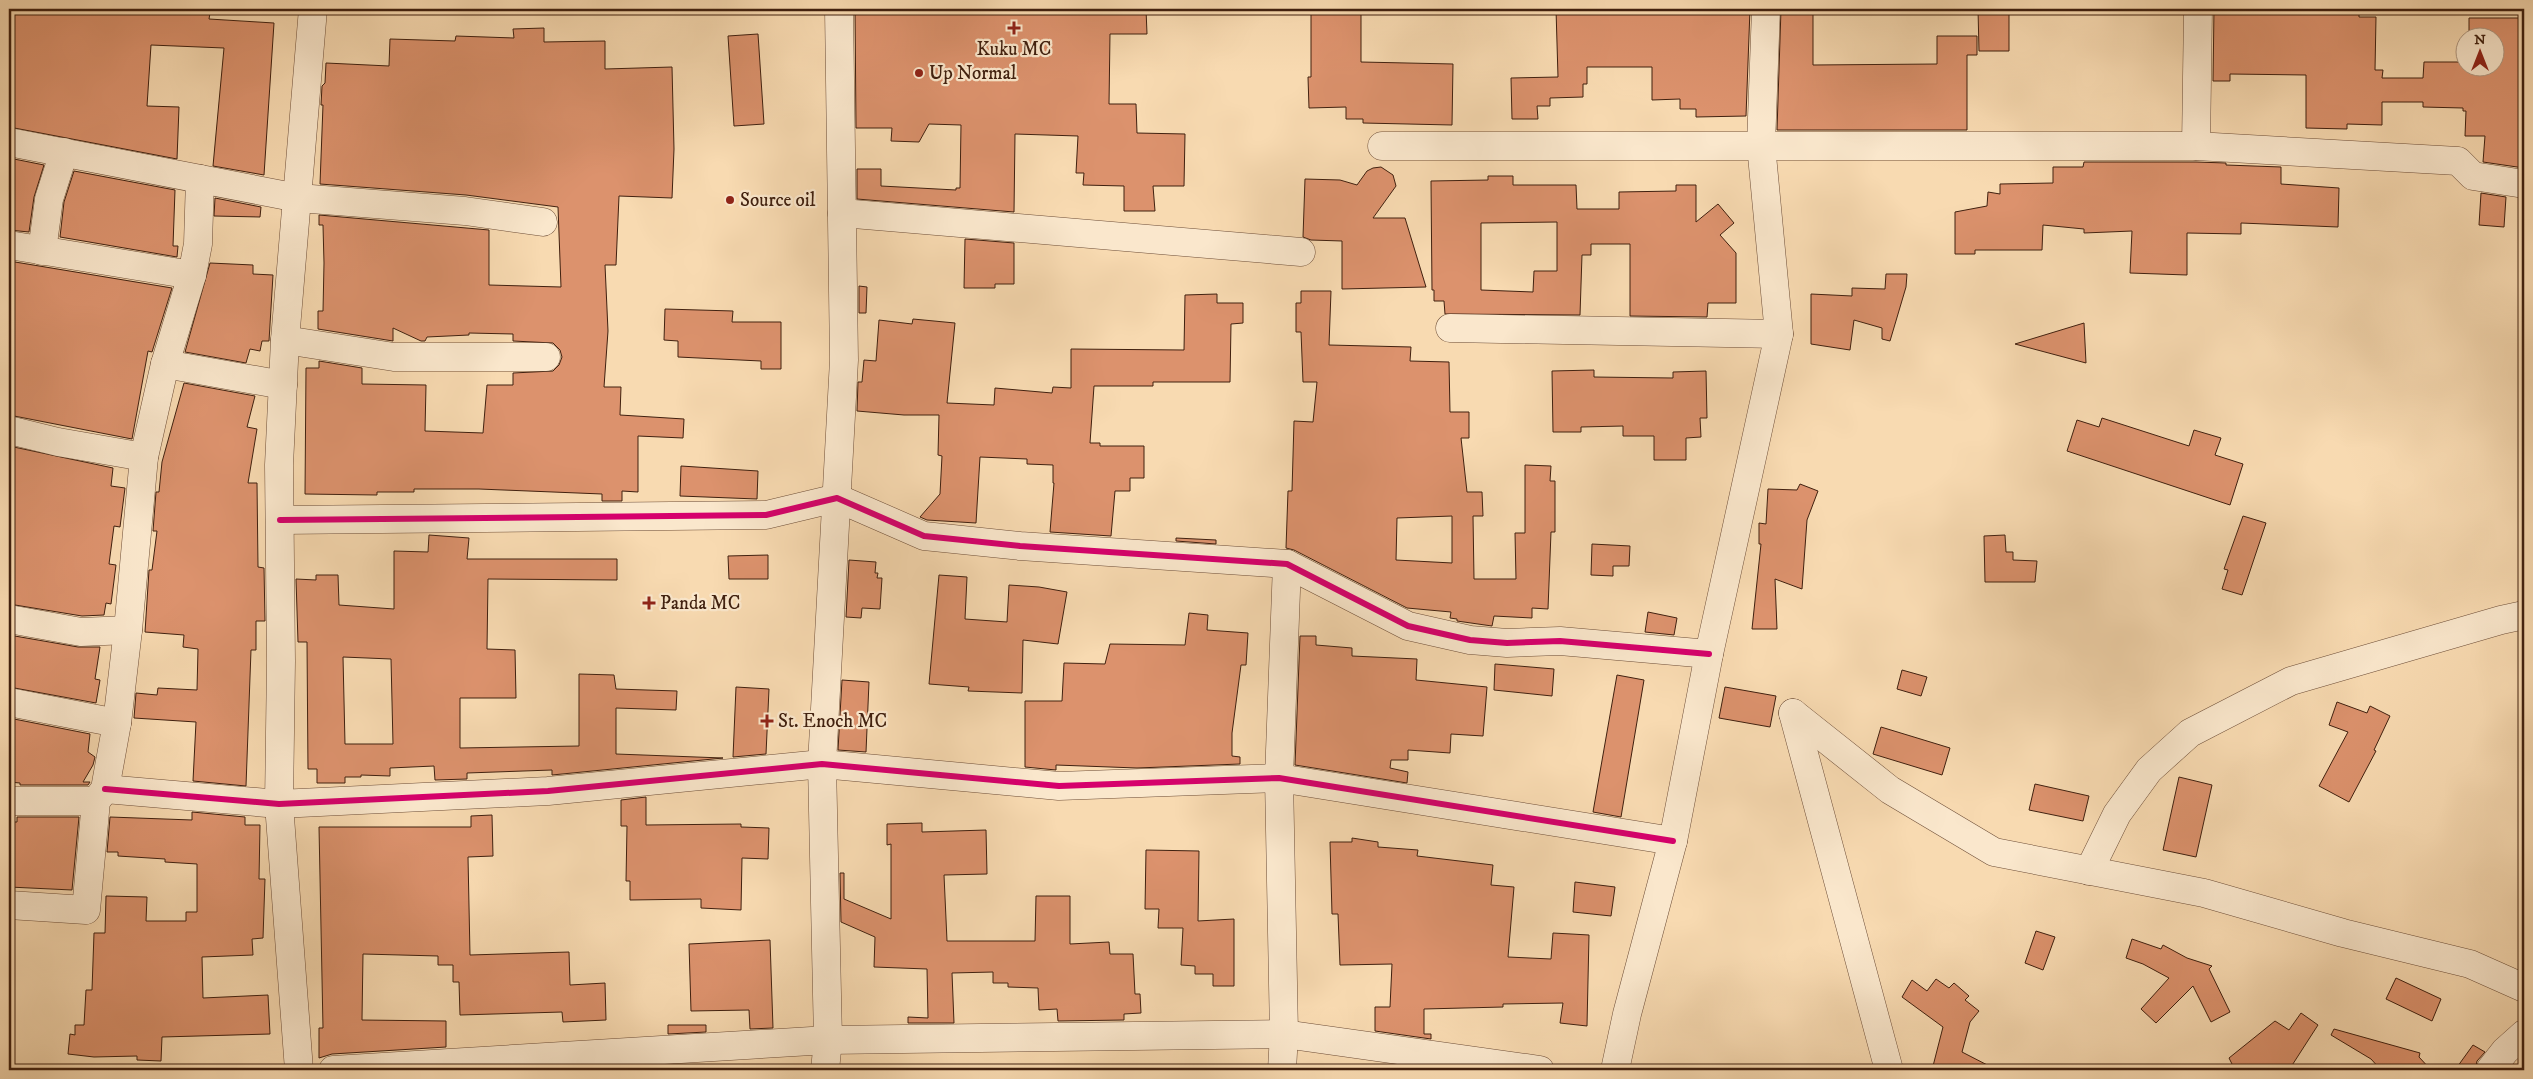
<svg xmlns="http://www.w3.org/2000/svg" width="2533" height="1079" font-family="'IM FELL DW Pica',serif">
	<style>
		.building { fill: #dc926d; stroke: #40200f; fill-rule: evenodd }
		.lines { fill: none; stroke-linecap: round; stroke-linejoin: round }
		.minor-casing { stroke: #6e4e38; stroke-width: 29 }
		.minor { stroke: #fae7cc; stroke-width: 28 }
		.cycleway-casing { stroke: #fae7cc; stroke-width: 9 }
		.cycleway { stroke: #d6006c; stroke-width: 6 }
		.poi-dot { fill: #8f2418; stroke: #fae7cc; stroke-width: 2 }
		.labels { text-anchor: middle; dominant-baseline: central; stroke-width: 4.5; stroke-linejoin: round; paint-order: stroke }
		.poi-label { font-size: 19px; fill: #40200f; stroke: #fae7cc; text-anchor: start }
	</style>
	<rect width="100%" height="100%" fill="#f8dab1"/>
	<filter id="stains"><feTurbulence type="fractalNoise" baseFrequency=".004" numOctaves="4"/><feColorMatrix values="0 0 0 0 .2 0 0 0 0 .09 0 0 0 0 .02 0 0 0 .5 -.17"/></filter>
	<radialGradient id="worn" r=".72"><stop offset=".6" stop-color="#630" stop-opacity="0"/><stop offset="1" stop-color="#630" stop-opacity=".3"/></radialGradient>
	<g class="building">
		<polygon points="9,9 126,9 210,13 209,19 274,23 264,175 213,166 224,48 151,45 147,106 179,107 177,159 9,127"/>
		<polygon points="855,9 1146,9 1147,34 1110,34 1109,104 1136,104 1137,133 1185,134 1184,186 1153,186 1155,211 1124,211 1124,186 1083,185 1084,173 1076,173 1078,136 1015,134 1014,212 857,199 857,169 881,169 881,186 956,190 956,188 960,188 961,125 929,124 919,142 891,141 892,128 856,128"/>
		<polygon points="1361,9 1361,62 1453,64 1452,125 1363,123 1363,119 1346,119 1346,107 1309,108 1308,77 1311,77 1311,10"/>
		<polygon points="1556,9 1750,9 1746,116 1696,117 1696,109 1680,109 1680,99 1652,100 1652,67 1587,67 1587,84 1583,84 1583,97 1550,98 1550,106 1537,106 1538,119 1512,119 1511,78 1558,77"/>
		<polygon points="1781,9 1813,9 1813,65 1937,64 1937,36 1977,36 1977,55 1967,55 1967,130 1777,130"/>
		<polygon points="1978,9 2009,9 2009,51 1979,51"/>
		<polygon points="2214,9 2359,9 2359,17 2376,17 2375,70 2383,70 2382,78 2423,78 2424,62 2466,62 2466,68 2496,68 2496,38 2469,38 2469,18 2522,18 2521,28 2524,28 2524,168 2483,162 2485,136 2465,136 2466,111 2463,111 2463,108 2423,107 2423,102 2382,102 2382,125 2347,124 2347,129 2306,128 2306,75 2230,74 2230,81 2213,81"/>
		<polygon points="544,28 544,42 605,41 605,69 672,67 674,149 672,198 619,196 616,265 605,265 608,331 604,387 621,387 620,415 684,419 683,438 638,436 638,492 622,491 622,501 602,501 602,494 479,489 414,489 414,492 377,492 377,495 305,494 306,368 319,368 319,361 362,368 362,384 426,385 425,431 483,433 487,385 513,385 513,373 553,371 559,365 562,357 560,350 553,343 513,341 513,334 469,333 469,335 427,337 425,341 421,341 393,328 393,341 318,329 318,311 323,311 324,263 323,225 319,225 319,215 489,230 489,285 561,287 558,207 466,195 320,184 323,105 321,105 322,86 325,83 326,63 389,66 390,39 455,41 456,36 514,38 513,29"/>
		<polygon points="758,34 764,124 734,126 728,36"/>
		<polygon points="9,158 44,165 34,197 29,232 9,230"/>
		<polygon points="2084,162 2196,162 2226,163 2226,165 2281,167 2281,184 2339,188 2338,227 2241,223 2241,234 2187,233 2187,275 2130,273 2132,231 2084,233 2084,229 2043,225 2042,250 1975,250 1975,254 1955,254 1955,212 1987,206 1988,192 2000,194 2000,184 2053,183 2053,167 2083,167"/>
		<polygon points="1381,167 1393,175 1396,186 1373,218 1405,218 1426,287 1342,289 1342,241 1311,240 1303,237 1305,179 1340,180 1357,185 1367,171 1373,168"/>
		<polygon points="74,171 175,190 173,246 178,246 177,257 60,237 64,202"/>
		<path d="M1488,176H1513V185H1576L1577,209H1619V192L1676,191V185H1696V222L1718,204L1734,223L1720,235L1736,253V303H1708L1707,317L1630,316V244H1591V255H1582L1580,315L1445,314L1444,301H1434V290H1432L1431,181L1488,180ZM1557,222V271H1534L1533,292L1481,290V223Z"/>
		<polygon points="2481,193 2506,197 2504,227 2479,225"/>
		<polygon points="215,198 261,207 260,217 214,216"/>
		<polygon points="965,239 1014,243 1014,284 995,284 995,288 964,288"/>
		<polygon points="9,261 172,288 152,352 148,351 132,439 9,415"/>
		<polygon points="210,263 253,265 253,274 273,275 269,341 262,341 260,351 250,349 246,363 185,352"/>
		<polygon points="1886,274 1907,274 1906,287 1890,341 1882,339 1882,328 1854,320 1850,350 1811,344 1811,294 1852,296 1852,288 1885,289"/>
		<polygon points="859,286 867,287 866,313 859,313"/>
		<path d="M1301,291H1331L1329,345L1411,347L1410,361L1449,362L1450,412H1469V438H1461L1467,492H1482L1483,516H1473L1474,579H1516L1515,533H1525V465L1551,466L1550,481H1555V532H1551L1548,609L1532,608V618L1494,616L1492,626L1457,621V619L1450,618L1451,612L1407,608L1294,550L1286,548L1288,491H1292L1294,421L1313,422L1317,382H1303L1301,332H1296V303H1301ZM1452,516V563L1396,560L1397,518Z"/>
		<polygon points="1217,294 1217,303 1243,303 1243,323 1231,324 1230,382 1153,382 1153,386 1094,386 1090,443 1100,443 1100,446 1144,446 1144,478 1130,478 1130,491 1115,491 1111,536 1050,532 1054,483 1053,483 1053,465 1027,464 1027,459 980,457 976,523 927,520 920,517 940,494 942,456 938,455 939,415 904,415 857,411 858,382 862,382 864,360 876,361 879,320 912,324 913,319 955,323 947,403 994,405 995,388 1052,393 1053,387 1071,388 1071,349 1184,350 1185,295"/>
		<polygon points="665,309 733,311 732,322 781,322 781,369 761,369 761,361 678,357 678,341 664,340"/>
		<polygon points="2084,323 2086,363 2015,344"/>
		<polygon points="1594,370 1594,377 1673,378 1673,372 1706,371 1707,418 1700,418 1701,437 1686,438 1686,460 1654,460 1654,436 1623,436 1623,426 1581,427 1581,432 1553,432 1552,371"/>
		<polygon points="184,383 255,396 247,427 257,429 248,483 257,483 258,567 264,568 265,621 256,621 256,650 251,650 246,786 193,781 196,722 134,718 136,693 157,695 158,688 197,690 198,649 183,647 184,635 145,632 149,570 152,570 157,531 153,531 156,492 159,492 162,462"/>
		<polygon points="2102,418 2189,446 2194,430 2221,438 2215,455 2243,464 2230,505 2067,451 2077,420 2099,427"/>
		<polygon points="9,446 113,468 111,486 125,488 120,527 114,526 109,564 116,565 111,604 106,603 104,615 82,616 9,604"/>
		<polygon points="681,466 758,471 757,499 680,496"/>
		<polygon points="1800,484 1818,491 1807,520 1802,589 1775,579 1777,629 1752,629 1761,544 1759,544 1759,523 1766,524 1768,489 1797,490"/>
		<polygon points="2243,516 2266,523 2242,595 2222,589 2228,570 2224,569"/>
		<path d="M429,535L469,538L467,559H617V580L488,579L487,649L515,650L516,698H460V748L579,746V674L614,675L616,689L677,691L676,710L616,708V754L723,758L552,775V770L467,773V779L435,780L434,766L390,768V776L361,775V777H345V783H317V769H308L307,642H298L296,579L316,580V575H338L339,605L394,609V551L428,552ZM343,657L391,659L393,744H345Z"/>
		<polygon points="2005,535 2006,552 2013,552 2013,560 2037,561 2035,582 1985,582 1984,536"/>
		<polygon points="1176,538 1216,540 1216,544 1176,541"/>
		<polygon points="1592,544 1630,546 1629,566 1613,566 1613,576 1591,575"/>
		<polygon points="768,555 768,579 729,579 728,556"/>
		<polygon points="849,560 876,562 875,573 878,573 877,578 882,578 880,609 862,608 861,618 846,617"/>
		<polygon points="939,575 967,577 965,619 1007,622 1009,585 1039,587 1067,592 1058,644 1023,640 1022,693 968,691 969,687 929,684"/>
		<polygon points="1648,612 1677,618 1674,635 1645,632"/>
		<polygon points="1189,613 1208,615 1207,630 1248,633 1246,665 1241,665 1232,733 1232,756 1240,757 1240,764 1137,768 1056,765 1056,770 1025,767 1025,701 1062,701 1064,663 1105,664 1110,644 1185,645"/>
		<polygon points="9,635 78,647 100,647 95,679 100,680 96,703 9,687"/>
		<polygon points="1300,636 1316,636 1316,645 1352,648 1352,656 1417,659 1416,680 1487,687 1483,736 1451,734 1450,753 1408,750 1408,760 1391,760 1390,768 1408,772 1407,783 1295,765"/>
		<polygon points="1495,664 1554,669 1552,696 1494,690"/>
		<polygon points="1902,670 1927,677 1921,696 1897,689"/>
		<polygon points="1617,675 1644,680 1621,817 1593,812"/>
		<polygon points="842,680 869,682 866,752 838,750"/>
		<polygon points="736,687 769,689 766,754 733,757"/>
		<polygon points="1725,687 1776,696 1770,727 1719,718"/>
		<polygon points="2337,702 2367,713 2370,706 2390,716 2374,750 2376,751 2349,802 2319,786 2348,732 2329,725"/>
		<polygon points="9,718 90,734 88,752 95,757 93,765 83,782 90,782 88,785 20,785 20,783 9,782"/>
		<polygon points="1881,727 1950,748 1942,775 1873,754"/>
		<polygon points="2179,777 2212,785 2196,857 2163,850"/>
		<polygon points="2035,784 2089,796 2083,821 2029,810"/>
		<polygon points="646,797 646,825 741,824 741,827 769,828 768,859 742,858 741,910 701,908 701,899 630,900 630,881 626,881 627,826 621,826 621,800"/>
		<polygon points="192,812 245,817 245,825 260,825 259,879 265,879 263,938 252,939 253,955 202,957 203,998 268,995 270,1034 162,1037 161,1061 137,1060 137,1056 94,1057 68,1054 70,1034 75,1035 75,1025 84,1025 86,990 92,990 94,933 105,933 106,896 147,897 146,921 186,921 186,912 197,912 197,864 165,862 165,859 118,856 118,852 107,852 110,817 192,820"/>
		<polygon points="492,815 493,856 468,857 470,955 569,952 570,985 605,983 606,1020 563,1022 562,1012 460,1015 459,982 453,982 453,965 438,965 438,956 363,954 362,1020 446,1021 446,1047 332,1054 319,1058 319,1028 323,1028 319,827 471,827 471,816"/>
		<polygon points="17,817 79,817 72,890 9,887 9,822 17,822"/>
		<polygon points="922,823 922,832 986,830 987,874 944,875 947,941 1035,941 1036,896 1070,896 1070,944 1109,942 1110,954 1133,954 1135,994 1140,994 1141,1013 1124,1014 1124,1020 1058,1021 1057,1009 1039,1010 1038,988 1008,987 1008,983 993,983 993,972 952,973 954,1023 908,1023 908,1017 928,1018 927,969 874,967 875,937 841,922 840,873 844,873 844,899 891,919 891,844 887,845 887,824"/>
		<polygon points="1352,838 1378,842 1378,847 1418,850 1417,856 1493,865 1491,885 1514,887 1508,957 1551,959 1553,933 1589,935 1587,1026 1560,1023 1563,1003 1503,1004 1503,1007 1424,1009 1424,1034 1431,1034 1431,1039 1375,1031 1375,1007 1390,1007 1392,964 1340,965 1338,914 1332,914 1330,842 1352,842"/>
		<polygon points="1146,850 1199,851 1198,921 1234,919 1234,986 1213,986 1213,974 1195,974 1195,966 1181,965 1183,928 1158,928 1159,909 1145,909"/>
		<polygon points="1575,882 1615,887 1611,916 1573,912"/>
		<polygon points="2036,931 2055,937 2043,970 2025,963"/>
		<polygon points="2132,939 2161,949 2163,945 2187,958 2212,966 2209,969 2230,1012 2211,1022 2193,986 2156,1023 2141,1009 2169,978 2143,964 2126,958"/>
		<polygon points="770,940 773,1028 750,1029 749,1010 691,1011 689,944"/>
		<polygon points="2396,978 2441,999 2432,1021 2386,999"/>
		<polygon points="1936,979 1949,988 1954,983 1969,996 1965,1000 1979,1011 1970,1022 1962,1052 1997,1070 1932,1070 1943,1027 1902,997 1912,980 1927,991"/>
		<polygon points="2301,1013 2318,1025 2289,1070 2235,1070 2229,1058 2275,1021 2289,1030"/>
		<polygon points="668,1025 706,1025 706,1032 668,1034"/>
		<polygon points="2334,1029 2420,1053 2419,1057 2431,1070 2381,1070 2371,1059 2331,1035"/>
		<polygon points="2473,1045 2485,1052 2477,1061 2475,1070 2455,1070"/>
	</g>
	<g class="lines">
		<g class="minor-casing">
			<g id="minor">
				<polyline points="9,142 298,198 465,211 543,222"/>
				<polyline points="1382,146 2196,146 2458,161 2473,176 2524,184"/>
				<polyline points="2196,146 2198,9"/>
				<polyline points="842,213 1301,252"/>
				<polyline points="9,245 192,275"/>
				<polyline points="42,251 49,199 64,152"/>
				<polyline points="1450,328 1779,334"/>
				<polyline points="285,340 394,357 546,357"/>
				<polyline points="165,364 283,385"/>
				<polyline points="9,430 58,442 144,457"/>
				<polyline points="280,520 766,515 837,498 924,536 1020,546 1287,564 1408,626 1470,640 1507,643 1560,641 1709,654"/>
				<polyline points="9,619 81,632 128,630"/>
				<polyline points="9,702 117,723"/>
				<polyline points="1793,713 1890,790 1994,852 2204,893 2343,933 2470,964 2524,988"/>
				<polyline points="1793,713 1889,1070"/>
				<polyline points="105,789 279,804 548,791 822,764 1059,786 1279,778 1673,841"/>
				<polyline points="9,801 96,801"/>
				<polyline points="2089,871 2117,814 2149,770 2190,733 2291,681 2501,620 2524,615"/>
				<polyline points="9,905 86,910 96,801 105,789 117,723 128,630 144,457 165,364 192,275 198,244 200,179"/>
				<polyline points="299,1070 279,804 281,661 279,465 285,340 313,9"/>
				<polyline points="333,1070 828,1040 1284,1034 1540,1070"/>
				<polyline points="825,1070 828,1040 822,764 844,360 839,9"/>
				<polyline points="1282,1070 1284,1034 1279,778 1287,564"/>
				<polyline points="1615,1070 1627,1014 1673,841 1709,654 1779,334 1761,145 1766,9"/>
				<polyline points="2490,1070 2505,1051 2524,1034"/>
			</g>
		</g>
		<use href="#minor" class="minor"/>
		<g class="cycleway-casing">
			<g id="cycleway">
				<polyline points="280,520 766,515 837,498 924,536 1020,546 1287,564 1408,626 1470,640 1507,643 1560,641 1709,654"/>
				<polyline points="105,789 279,804 548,791 822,764 1059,786 1279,778 1673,841"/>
			</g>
		</g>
		<use href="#cycleway" class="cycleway"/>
	</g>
	<g class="poi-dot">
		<path d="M1011.5 20.5h5v5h5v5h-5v5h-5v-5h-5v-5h5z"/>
		<circle cx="919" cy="73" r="5"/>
		<circle cx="730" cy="200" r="5"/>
		<path d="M646.5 595.5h5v5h5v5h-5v5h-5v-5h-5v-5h5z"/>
		<path d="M764.5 713.5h5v5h5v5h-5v5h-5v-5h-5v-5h5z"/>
	</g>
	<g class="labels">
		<g class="poi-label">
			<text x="1014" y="49" text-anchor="middle">Kuku MC</text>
			<text x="929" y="73">Up Normal</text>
			<text x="740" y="200">Source oil</text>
			<text x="660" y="603">Panda MC</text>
			<text x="778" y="721">St. Enoch MC</text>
		</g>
	</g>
	<rect width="2533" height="1079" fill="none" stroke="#f8dab1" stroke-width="30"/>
	<rect x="10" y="10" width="2513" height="1059" fill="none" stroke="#40200f" stroke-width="2.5"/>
	<rect x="15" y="15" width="2503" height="1049" fill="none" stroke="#40200f"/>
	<g transform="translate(2480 52)"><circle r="24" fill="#fae7cc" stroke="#b09780"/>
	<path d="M0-4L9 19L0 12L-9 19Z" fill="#8f2418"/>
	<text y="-8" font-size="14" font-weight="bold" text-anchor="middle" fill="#40200f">N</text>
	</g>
	<rect width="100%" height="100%" filter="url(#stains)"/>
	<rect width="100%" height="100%" fill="url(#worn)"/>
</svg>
